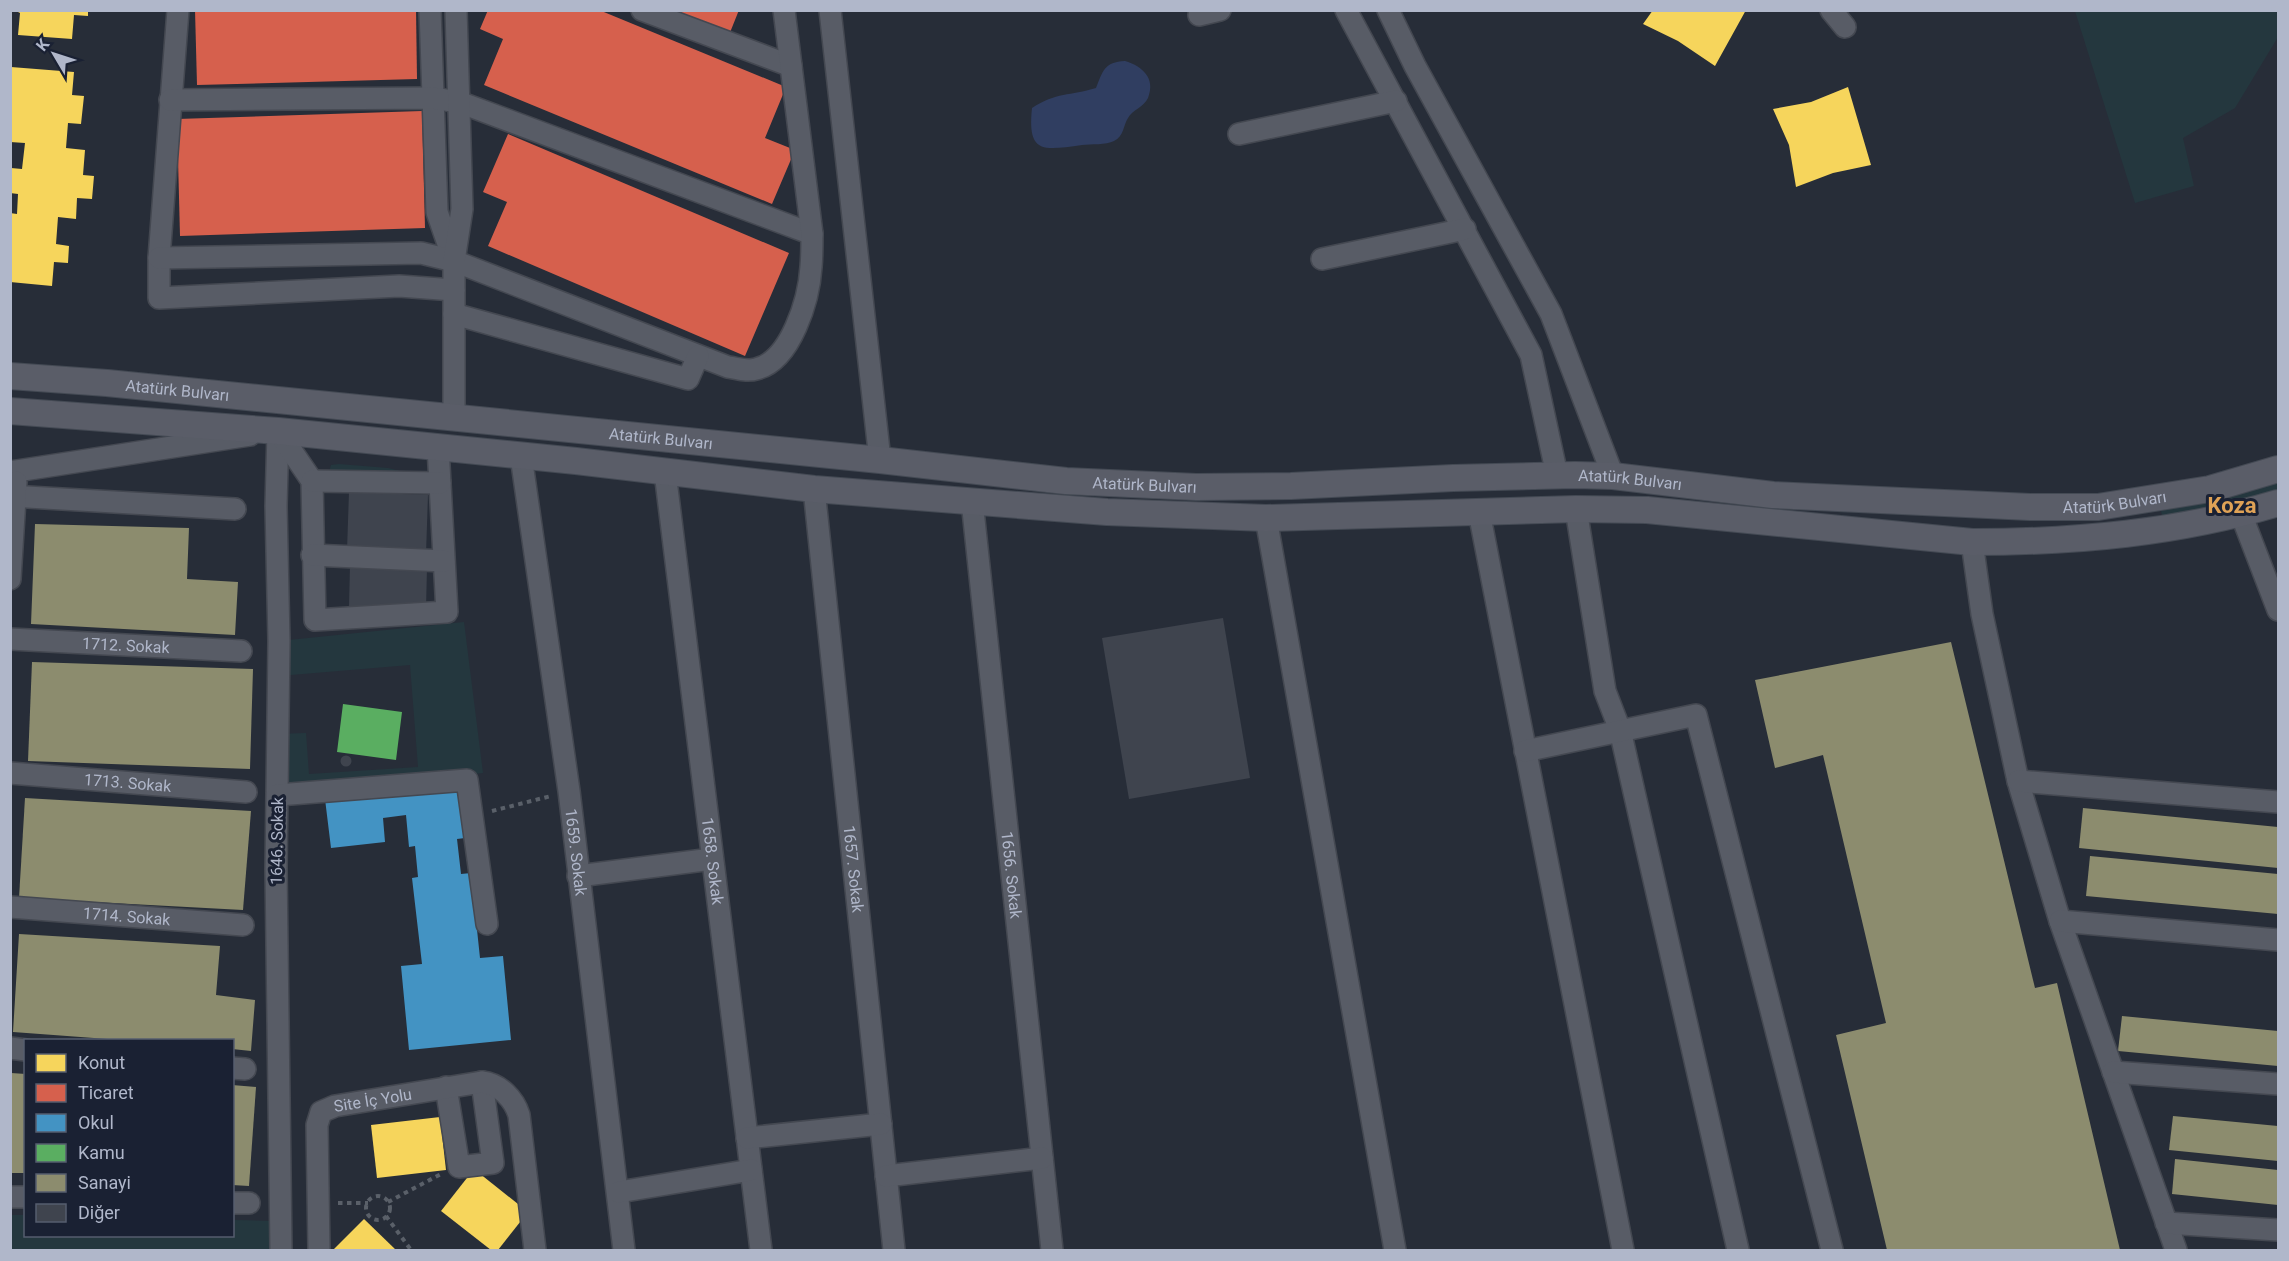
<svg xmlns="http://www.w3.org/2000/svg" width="2289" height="1261" font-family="Roboto,sans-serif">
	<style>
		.green { fill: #24373e }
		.water { fill: #303e61 }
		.homes { fill: #f6d55c }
		.shops { fill: #d6604d }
		.schools { fill: #4393c3 }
		.public { fill: #5aae61 }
		.industry { fill: #8c8c6e }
		.building { fill: #3f444e }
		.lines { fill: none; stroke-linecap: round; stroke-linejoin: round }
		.minor-casing { stroke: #444851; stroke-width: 24 }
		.major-casing { stroke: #444a54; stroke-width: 28 }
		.path { stroke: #5a6069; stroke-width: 4; stroke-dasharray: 4.5 4.5; stroke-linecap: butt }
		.minor { stroke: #585c66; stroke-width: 21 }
		.major { stroke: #5a5d68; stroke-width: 26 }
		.labels { text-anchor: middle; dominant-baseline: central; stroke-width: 6; stroke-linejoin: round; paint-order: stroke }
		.street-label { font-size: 16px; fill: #b0b7ca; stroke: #1a2133 }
		.district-label { font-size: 22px; font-weight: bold; fill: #dfa256; stroke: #1a2133 }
	</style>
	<rect width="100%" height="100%" fill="#272d38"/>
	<g class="green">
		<polygon points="2075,11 2278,11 2278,37 2235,108 2183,138 2194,186 2135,203"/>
		<polygon points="339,464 388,468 408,473 329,472 331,465"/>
		<polygon points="2278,476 2278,490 2248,500 2163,519 2161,511"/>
		<polygon points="464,622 483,773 278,795 278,734 306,733 309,774 418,767 410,665 279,676 279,641"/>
		<polygon points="10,1215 25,1215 26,1236 232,1236 233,1220 271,1221 271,1250 11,1250"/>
	</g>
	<path class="water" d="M1125,61C1142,66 1156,78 1148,98C1144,107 1132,110 1128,118C1123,126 1124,136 1114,141C1106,145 1091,144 1082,145C1044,150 1027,155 1032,108C1056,92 1070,96 1096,88C1103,71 1104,62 1125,61Z"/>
	<g class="homes">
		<polygon points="14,10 88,10 88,16 74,15 72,39 18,35 20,13"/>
		<polygon points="1653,10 1746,10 1715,66 1678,41 1643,24"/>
		<polygon points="11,67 74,72 72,95 84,96 81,124 68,123 66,148 85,150 83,175 94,176 92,199 77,198 76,219 58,217 56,244 69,246 68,263 54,262 52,286 10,282 10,213 17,214 18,194 10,193 11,168 22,169 25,143 10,142"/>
		<polygon points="1848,87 1871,165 1833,173 1796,187 1789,145 1773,109 1811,102"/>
		<polygon points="440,1117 446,1170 377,1178 371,1125"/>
		<polygon points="474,1169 528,1212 498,1250 491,1250 441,1211"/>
		<polygon points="364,1219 396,1250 333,1250"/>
	</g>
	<g class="shops">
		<polygon points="195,10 416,10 417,79 197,85"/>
		<polygon points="488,10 599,10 786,87 765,138 795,150 772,204 484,85 503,39 480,29"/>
		<polygon points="667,10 739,10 729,35"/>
		<polygon points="422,111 425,228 180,236 177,119"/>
		<polygon points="508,134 789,253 745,356 488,246 507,202 483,192"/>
	</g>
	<polygon class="schools" points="459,783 465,838 457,839 461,874 471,873 480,958 503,956 511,1040 409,1050 401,966 422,964 412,878 418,877 415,846 409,847 406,815 383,818 385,842 331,848 325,799"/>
	<polygon class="public" points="343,704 402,712 396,760 337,752"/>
	<g class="industry">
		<polygon points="35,524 189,528 187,579 238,582 235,635 31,624"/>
		<polygon points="1951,642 2035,988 2057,983 2120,1250 1887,1250 1836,1035 1886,1023 1823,755 1775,768 1755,680"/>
		<polygon points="32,662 253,669 250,769 28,761"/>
		<polygon points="25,798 251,811 243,910 19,898"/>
		<polygon points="2083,808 2278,827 2278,868 2079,848"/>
		<polygon points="2090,856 2278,874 2278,914 2086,896"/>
		<polygon points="19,934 220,946 216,995 255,1000 251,1051 232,1049 232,1040 121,1040 13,1032"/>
		<polygon points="2122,1016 2278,1031 2278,1066 2118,1051"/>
		<polygon points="11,1073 26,1074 26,1173 10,1173"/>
		<polygon points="232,1085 256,1087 249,1186 232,1185"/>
		<polygon points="2173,1116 2278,1126 2278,1161 2169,1150"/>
		<polygon points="2175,1159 2278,1170 2278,1205 2172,1194"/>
	</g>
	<g class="building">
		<polygon points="349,492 428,495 426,554 347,551"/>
		<polygon points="350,566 427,567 426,609 349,607"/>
		<polygon points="1223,618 1250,778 1129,799 1102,638"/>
		<circle cx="346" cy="761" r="5.5"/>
	</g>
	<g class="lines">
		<g class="minor-casing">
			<g id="minor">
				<polyline points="178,10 159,258 159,298 399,286 454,290"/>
				<polyline points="430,10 437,212 453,258"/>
				<polyline points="642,10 791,66"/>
				<polyline points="830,10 880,460"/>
				<polyline points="1346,10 1531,355 1557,475"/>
				<polyline points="1388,10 1415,66 1551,314 1613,476"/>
				<polyline points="1831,10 1845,27"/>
				<polyline points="1199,15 1220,10"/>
				<polyline points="170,100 432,98 459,102 812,234"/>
				<polyline points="1239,134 1396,101"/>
				<path d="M159,258L421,253L454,261L728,367C737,368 747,372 756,369C791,361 809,299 811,267C812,256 812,245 812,234L784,10"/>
				<polyline points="1322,259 1465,229"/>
				<polyline points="454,314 688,379 698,356"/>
				<polyline points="454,418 454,261 462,209 456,10"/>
				<polyline points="278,431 276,506 279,641 276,869 281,1250"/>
				<polyline points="278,431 312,481 315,620 447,612 438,447"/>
				<path id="s1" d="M521,456L569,791L624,1250"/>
				<polyline points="10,472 250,435"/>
				<path id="s2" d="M665,472L761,1250"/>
				<polyline points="312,481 440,483"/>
				<path id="s3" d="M814,489L894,1250"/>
				<polyline points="10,496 235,509"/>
				<path id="s4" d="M972,501L1052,1250"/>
				<polyline points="1576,509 1605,691 1620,730 1738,1250"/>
				<polyline points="1479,512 1623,1250"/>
				<polyline points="2241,514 2278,610"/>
				<polyline points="1266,518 1395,1250"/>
				<polyline points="1972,542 1982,614 2018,781 2060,921 2176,1250"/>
				<polyline points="312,555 444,561"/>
				<polyline points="10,579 16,482"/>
				<path id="s5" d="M10,639L241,651"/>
				<polyline points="1525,751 1696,715 1832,1250"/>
				<path id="s6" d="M10,773L246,792"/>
				<polyline points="2018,781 2278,802"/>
				<polyline points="278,795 467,780 487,924"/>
				<polyline points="578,876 712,859"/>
				<path id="s7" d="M10,907L243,925"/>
				<polyline points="2060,921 2278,940"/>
				<polyline points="10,1048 26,1050"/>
				<polyline points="232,1068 245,1069"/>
				<polyline points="2113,1072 2278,1084"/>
				<polyline points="446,1087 459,1167 493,1163 482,1082"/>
				<polyline points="747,1138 881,1124"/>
				<polyline points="886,1176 1042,1158"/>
				<polyline points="619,1192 751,1170"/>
				<polyline points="10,1197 26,1197"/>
				<polyline points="232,1203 249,1203"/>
				<polyline points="2166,1223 2278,1230"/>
				<path id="s8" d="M319,1250L317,1125L321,1112L335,1106L482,1082C500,1084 514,1099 519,1115L535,1250"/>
			</g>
		</g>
		<g class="major-casing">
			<g id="major">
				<path id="s9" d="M10,376L107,383L880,460L1066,481L1196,487L1291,486L1453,478L1575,475L1613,476L1773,495L2030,507H2098L2210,489L2278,469"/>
				<path d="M10,411L278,431L576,461L814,489L1107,512L1266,518L1576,509L1647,510L1972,542C2077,542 2177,533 2278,503"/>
			</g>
		</g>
		<g class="path">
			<polyline points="492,811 551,796"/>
			<circle cx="378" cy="1208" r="12"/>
			<polyline points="388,1202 441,1174"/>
			<polyline points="338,1203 368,1203"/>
			<polyline points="386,1216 411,1250"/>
		</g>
		<use href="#minor" class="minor"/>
		<use href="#major" class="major"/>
	</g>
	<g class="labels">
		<g class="street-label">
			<text stroke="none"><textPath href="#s9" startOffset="168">Atatürk Bulvarı</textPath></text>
			<text stroke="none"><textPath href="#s9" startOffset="654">Atatürk Bulvarı</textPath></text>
			<text stroke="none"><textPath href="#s9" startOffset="1626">Atatürk Bulvarı</textPath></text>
			<text stroke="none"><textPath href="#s9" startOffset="1140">Atatürk Bulvarı</textPath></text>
			<text stroke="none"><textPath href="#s9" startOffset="2112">Atatürk Bulvarı</textPath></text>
			<text stroke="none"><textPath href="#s5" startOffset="116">1712. Sokak</textPath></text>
			<text stroke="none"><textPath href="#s6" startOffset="118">1713. Sokak</textPath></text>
			<text transform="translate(277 841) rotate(-89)">1646. Sokak</text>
			<text stroke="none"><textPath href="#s1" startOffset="400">1659. Sokak</textPath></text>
			<text stroke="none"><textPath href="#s2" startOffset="392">1658. Sokak</textPath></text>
			<text stroke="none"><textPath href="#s3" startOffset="382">1657. Sokak</textPath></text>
			<text stroke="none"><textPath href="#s4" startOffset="376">1656. Sokak</textPath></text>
			<text stroke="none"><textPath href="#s7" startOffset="117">1714. Sokak</textPath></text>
			<text stroke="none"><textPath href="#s8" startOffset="192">Site İç Yolu</textPath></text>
		</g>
		<g class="district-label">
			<text x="2232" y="505">Koza</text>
		</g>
	</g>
	<rect width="2289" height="1261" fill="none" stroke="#b0b7ca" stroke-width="24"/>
	<rect x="24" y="1039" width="210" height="198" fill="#1a2133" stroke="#565d6f" stroke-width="1.5"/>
	<rect x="36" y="1054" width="30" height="18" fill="#f6d55c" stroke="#565d6f" stroke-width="1.5"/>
	<text x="78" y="1069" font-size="18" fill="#b0b7ca">Konut</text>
	<rect x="36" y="1084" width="30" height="18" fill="#d6604d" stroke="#565d6f" stroke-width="1.5"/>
	<text x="78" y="1099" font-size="18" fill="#b0b7ca">Ticaret</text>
	<rect x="36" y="1114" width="30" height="18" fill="#4393c3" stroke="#565d6f" stroke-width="1.5"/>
	<text x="78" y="1129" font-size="18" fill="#b0b7ca">Okul</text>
	<rect x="36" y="1144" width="30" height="18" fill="#5aae61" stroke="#565d6f" stroke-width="1.5"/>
	<text x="78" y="1159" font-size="18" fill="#b0b7ca">Kamu</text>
	<rect x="36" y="1174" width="30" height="18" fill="#8c8c6e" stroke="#565d6f" stroke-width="1.5"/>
	<text x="78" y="1189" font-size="18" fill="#b0b7ca">Sanayi</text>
	<rect x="36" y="1204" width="30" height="18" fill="#3f444e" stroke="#565d6f" stroke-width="1.5"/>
	<text x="78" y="1219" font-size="18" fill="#b0b7ca">Diğer</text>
	<g transform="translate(54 54) rotate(309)" stroke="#1a2133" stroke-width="4.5" paint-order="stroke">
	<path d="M0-4.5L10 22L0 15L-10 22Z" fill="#b0b7ca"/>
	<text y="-9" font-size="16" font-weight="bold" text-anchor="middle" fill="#b0b7ca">K</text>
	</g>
</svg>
